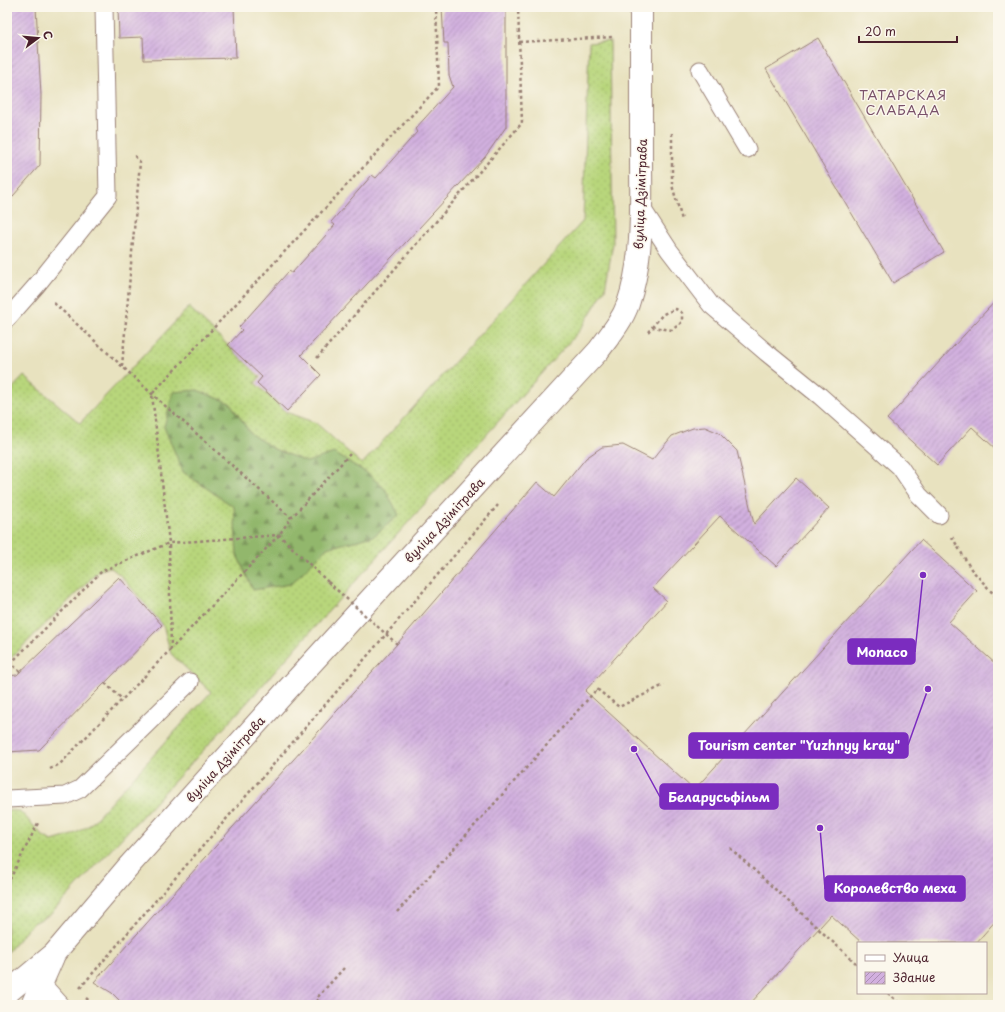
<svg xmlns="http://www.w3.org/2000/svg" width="1005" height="1012" font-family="'Playpen Sans',sans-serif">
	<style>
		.grass { fill: url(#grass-dots); stroke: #817a54 }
		.forest { fill: url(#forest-firs); stroke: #6e6b4c }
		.building { fill: url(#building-hatch) }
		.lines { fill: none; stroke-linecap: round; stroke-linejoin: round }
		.lane-casing { stroke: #998075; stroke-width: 19 }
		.street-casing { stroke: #998075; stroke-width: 24 }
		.path { stroke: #998075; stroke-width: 2.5; stroke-dasharray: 3 3; stroke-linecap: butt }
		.lane { stroke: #fff; stroke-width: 17 }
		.street { stroke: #fff; stroke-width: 22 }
		.path-bridge { stroke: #998075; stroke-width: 2.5; stroke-dasharray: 3 3; stroke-linecap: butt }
		.labels { text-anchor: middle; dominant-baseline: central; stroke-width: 3; stroke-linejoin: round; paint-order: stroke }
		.street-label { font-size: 12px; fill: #4a1f2b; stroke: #fbf7ec }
		.neighbourhood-label { font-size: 13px; letter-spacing: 1px; fill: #7a526a; stroke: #fbf7ec }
		.leader { fill: none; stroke: #7b2cbf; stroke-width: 1.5 }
		.callout-dot { fill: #7b2cbf; stroke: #fbf7ec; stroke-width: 1.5 }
		.callout { fill: #7b2cbf; stroke: #7b2cbf; stroke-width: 1.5 }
		.callout-label { font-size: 13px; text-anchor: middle; font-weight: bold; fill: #fff }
	</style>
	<defs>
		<pattern id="grass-dots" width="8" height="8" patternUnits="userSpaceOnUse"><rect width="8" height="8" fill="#b8d67c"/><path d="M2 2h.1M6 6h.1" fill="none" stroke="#a0b76b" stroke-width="1.8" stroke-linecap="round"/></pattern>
		<pattern id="forest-firs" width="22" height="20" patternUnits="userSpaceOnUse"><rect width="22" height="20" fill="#92b76c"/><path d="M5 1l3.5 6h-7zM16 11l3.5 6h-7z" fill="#799459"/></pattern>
		<pattern id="building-hatch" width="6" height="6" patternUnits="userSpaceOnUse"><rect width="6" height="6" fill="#d2b0df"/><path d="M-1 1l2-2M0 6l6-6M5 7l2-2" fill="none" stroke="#ac8fb5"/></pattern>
	</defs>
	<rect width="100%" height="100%" fill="#fbf7ec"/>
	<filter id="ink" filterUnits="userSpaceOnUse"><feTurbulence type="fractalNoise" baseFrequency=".025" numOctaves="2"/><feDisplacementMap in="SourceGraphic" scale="8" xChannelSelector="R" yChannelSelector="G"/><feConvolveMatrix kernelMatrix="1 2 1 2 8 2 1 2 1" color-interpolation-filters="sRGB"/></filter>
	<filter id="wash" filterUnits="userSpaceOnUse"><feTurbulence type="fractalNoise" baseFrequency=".012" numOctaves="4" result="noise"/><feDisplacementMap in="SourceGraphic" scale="16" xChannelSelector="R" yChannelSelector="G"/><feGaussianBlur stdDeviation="0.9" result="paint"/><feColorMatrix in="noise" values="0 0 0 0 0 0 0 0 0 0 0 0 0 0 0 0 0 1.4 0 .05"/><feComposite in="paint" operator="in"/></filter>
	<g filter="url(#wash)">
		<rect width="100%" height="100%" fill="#e8e2bf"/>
		<polygon class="grass" points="610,41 613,243 605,289 581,329 236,715 51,914 32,924 7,953 7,810 20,811 43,836 52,841 72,835 90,825 211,692 171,654 163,625 121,576 110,567 100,570 9,660 7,660 7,394 24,376 80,423 189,307 260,377 255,383 286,412 316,423 362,464 583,221 589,43"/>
		<polygon class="forest" points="197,390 230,403 251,434 274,449 307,462 334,453 367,473 385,489 399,515 374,536 327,548 291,584 253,590 237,555 234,507 183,472 164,427 173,392"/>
		<g id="blocks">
			<g class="building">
				<polygon points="7,7 36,7 41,95 40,165 7,203"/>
				<polygon points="118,7 234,7 236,58 144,60 143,37 119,38"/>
				<polygon points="442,7 506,7 506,127 485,157 301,355 321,375 287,411 257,383 262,377 228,345 242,330 239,327 289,271 292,273 335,225 331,222 372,175 376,178 417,132 415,129 453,87 449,75 448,43 444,43"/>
				<polygon points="818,38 944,252 893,283 766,69"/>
				<polygon points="998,298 998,451 972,427 937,465 887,419"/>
				<polygon points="705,427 719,433 737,451 754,524 796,478 829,508 776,566 720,516 653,588 667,601 585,691 694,790 921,540 977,591 949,622 998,666 998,918 976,943 862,943 831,915 749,1005 124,1005 112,993 94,982 397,644 537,482 554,497 586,458 602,447 623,445 652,460 672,436 693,428"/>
				<polygon points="119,577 162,625 39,750 7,752 7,676 17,675"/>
			</g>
		</g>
	</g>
	<g filter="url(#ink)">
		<use href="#blocks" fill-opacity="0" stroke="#998075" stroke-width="1"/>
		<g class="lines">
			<g class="lane-casing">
				<g id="lane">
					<polyline points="700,70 747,149"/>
					<polyline points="641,207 669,250 711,305 767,353 820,396 900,467 919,495 939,515"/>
					<polyline points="7,319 36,286 108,196 104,7"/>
					<polyline points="7,799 65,796 80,789 190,682"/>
					<polyline points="34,975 61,1005"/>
				</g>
			</g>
			<g class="street-casing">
				<g id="street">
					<path d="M7,993L54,954L127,868L287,690L599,350C610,335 622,321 628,304C644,257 641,205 641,156C641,106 641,57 641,7"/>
					<polyline points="32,1005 53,957"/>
				</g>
			</g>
			<g class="path">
				<polyline points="519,42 613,37"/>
				<polyline points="672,133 672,185 682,220"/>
				<polyline points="54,303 152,394 291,518"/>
				<polyline points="648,332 663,314 676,309 682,313 682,322 672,330 652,327"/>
				<polyline points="317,358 522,123 518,7"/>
				<polyline points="122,366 140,162 133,154"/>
				<polyline points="350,454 291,518 279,535 171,649 169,543 152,394 439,86 436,7"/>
				<polyline points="952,537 971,569 998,599"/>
				<polyline points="20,672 11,663 102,571 169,543 279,535 328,582"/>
				<polyline points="105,683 122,699"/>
				<polyline points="50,769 60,764 171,649"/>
				<polyline points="730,848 858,965"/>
				<polyline points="7,885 38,823"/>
				<polyline points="397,912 597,689 619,707 664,685"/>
				<polyline points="80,988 498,505"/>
				<polyline points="888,993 901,1005"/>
				<polyline points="86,998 94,1005"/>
				<polyline points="323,1005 316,999 344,968"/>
			</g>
			<use href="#lane" class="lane"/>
			<use href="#street" class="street"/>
			<polyline class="path-bridge" points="328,582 397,644"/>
		</g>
	</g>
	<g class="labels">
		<g class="street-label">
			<text transform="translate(640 194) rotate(-88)">вуліца Дзімітрава</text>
			<text transform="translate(444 520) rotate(-47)">вуліца Дзімітрава</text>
			<text transform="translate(225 759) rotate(-48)">вуліца Дзімітрава</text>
		</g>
		<g class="neighbourhood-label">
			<text x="903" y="94">ТАТАРСКАЯ<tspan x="903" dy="15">СЛАБАДА</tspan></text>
		</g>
	</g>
	<path class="leader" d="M923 575L915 652M928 689L908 745M634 749L660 797M820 828L825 889"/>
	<g class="callout-dot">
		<circle cx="923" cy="575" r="4"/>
		<circle cx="928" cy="689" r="4"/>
		<circle cx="634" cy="749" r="4"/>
		<circle cx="820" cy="828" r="4"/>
	</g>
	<g class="callout">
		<rect x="848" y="639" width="67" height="25" rx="4"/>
		<rect x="689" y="733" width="219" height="25" rx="4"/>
		<rect x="660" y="784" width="118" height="25" rx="4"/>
		<rect x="825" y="876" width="140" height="25" rx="4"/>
	</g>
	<g class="callout-label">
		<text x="882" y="657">Monaco</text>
		<text x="799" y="750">Tourism center "Yuzhnyy kray"</text>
		<text x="719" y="802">Беларусьфільм</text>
		<text x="895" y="893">Королевство меха</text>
	</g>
	<rect width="1005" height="1012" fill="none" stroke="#fbf7ec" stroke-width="24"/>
	<rect x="857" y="942" width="130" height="52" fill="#fbf7ec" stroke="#b4a19f"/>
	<rect x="865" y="955" width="20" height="6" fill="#ffffff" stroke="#b4a19f"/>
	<text x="893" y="962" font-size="12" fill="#4a1f2b">Улица</text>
	<rect x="865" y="972" width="20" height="12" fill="url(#building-hatch)" stroke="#b4a19f"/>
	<text x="893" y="982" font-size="12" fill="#4a1f2b">Здание</text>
	<g transform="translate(38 38) rotate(74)" stroke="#fbf7ec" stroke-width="3" paint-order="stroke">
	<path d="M0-3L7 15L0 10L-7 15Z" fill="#4a1f2b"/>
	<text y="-6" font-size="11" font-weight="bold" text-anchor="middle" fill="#4a1f2b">С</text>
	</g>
	<path d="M859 36v6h98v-6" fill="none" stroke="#4a1f2b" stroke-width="2"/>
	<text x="865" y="36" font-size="12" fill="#4a1f2b" stroke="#fbf7ec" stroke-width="3" paint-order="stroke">20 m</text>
</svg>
